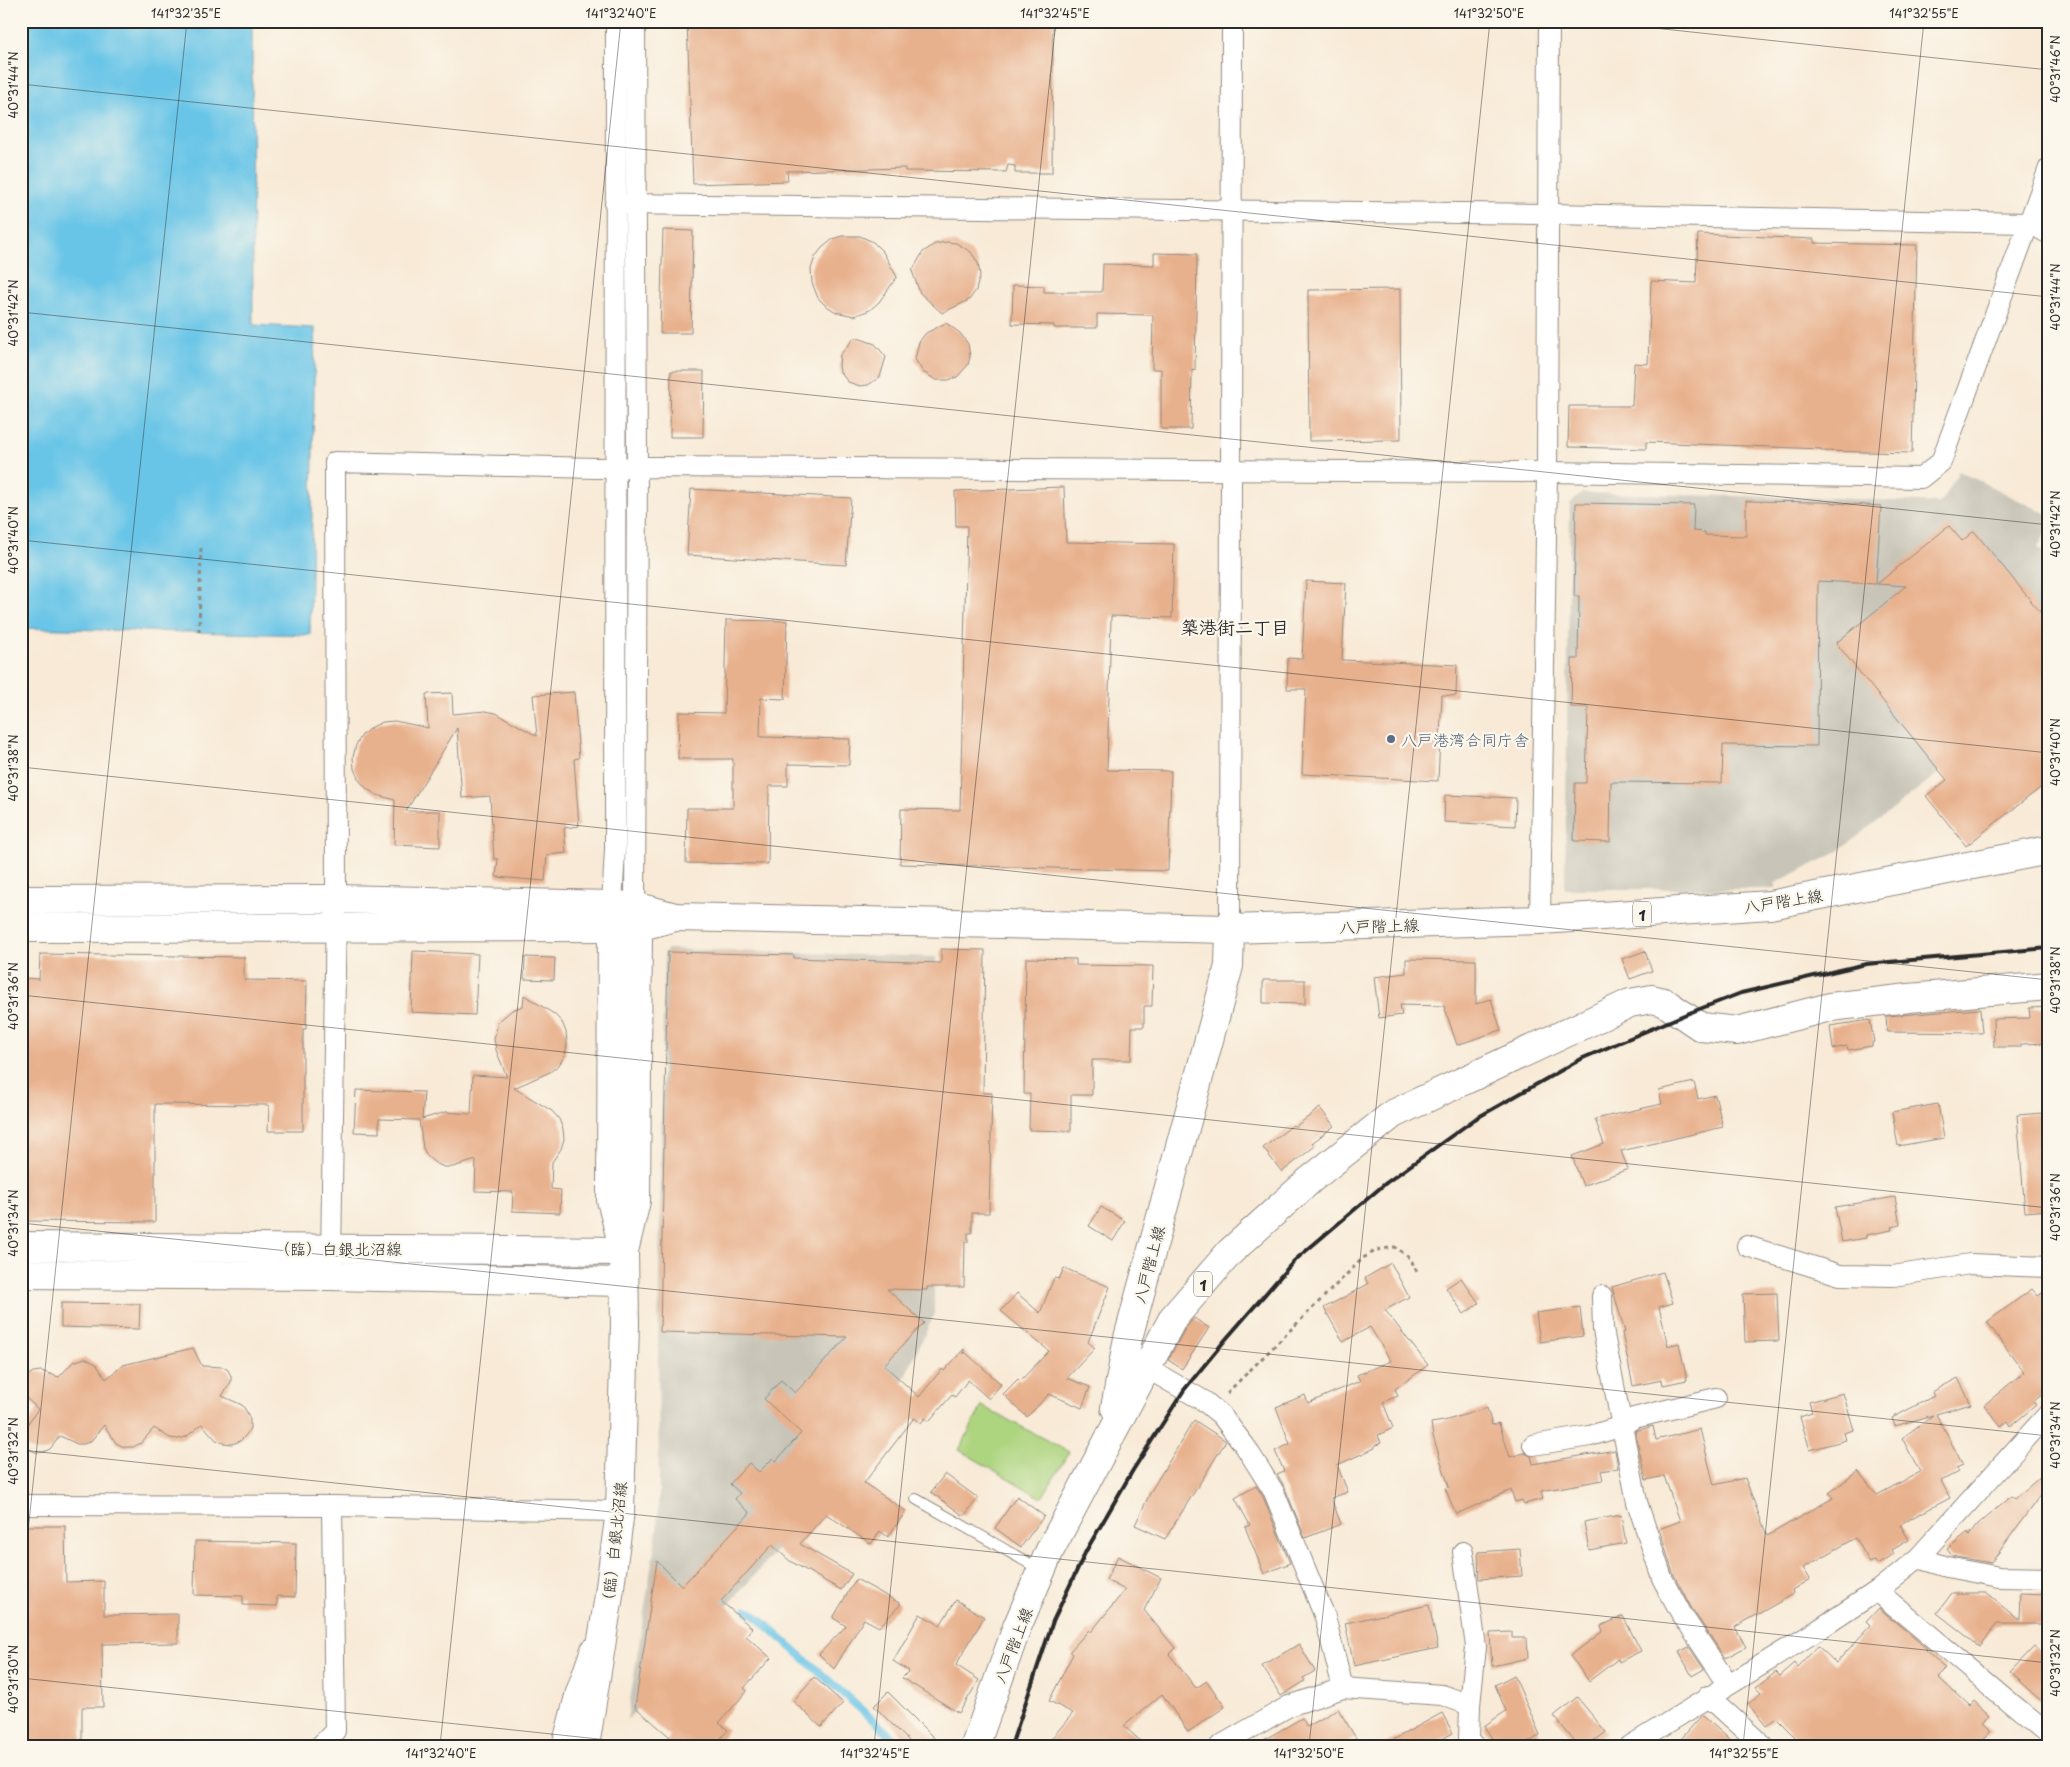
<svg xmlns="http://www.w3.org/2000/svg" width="2070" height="1767" font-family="'Playpen Sans','Klee One',sans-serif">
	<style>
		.industrial { fill: #c8c4b8 }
		.green { fill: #add47f; stroke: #6c8055 }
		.water { fill: #69c5e7; stroke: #4a7889 }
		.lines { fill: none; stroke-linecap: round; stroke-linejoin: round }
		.stream { stroke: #69c5e7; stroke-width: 8 }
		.building { fill: #e8b18d }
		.lane-casing { stroke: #928a81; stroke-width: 12 }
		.street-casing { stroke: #928a81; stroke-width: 22 }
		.secondary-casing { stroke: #928a81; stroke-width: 30 }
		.primary-casing { stroke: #928a81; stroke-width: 30 }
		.path { stroke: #928a81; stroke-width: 3; stroke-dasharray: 4 4; stroke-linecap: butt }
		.lane { stroke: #fff; stroke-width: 10 }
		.street { stroke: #fff; stroke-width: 20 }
		.secondary { stroke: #fff; stroke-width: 28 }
		.primary { stroke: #fff; stroke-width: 28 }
		.rail { stroke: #2b2b2b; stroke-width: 4 }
		.ticks { fill: none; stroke: #2b2b2b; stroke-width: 1; stroke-opacity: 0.45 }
		.service-dot { fill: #5c6f8a; stroke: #fbf7ec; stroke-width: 2 }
		.labels { text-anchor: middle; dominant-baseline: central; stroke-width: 4.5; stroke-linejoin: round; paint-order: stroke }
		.shield { fill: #fbf7ec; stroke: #696865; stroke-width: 1 }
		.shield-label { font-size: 15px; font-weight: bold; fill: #2b2b2b }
		.service-label { font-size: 16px; fill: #4e5e75; stroke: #fbf7ec; text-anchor: start }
		.street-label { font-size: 16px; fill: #2b2b2b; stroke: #fbf7ec }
		.neighbourhood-label { font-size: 18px; font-weight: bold; fill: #2b2b2b; stroke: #fbf7ec }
		.neatline { fill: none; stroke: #2b2b2b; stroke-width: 2 }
		.ticks-label { font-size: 12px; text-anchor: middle; fill: #2b2b2b }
	</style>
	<rect width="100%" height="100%" fill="#fbf7ec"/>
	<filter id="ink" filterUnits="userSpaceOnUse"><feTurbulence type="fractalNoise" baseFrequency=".02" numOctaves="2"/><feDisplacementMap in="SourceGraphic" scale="10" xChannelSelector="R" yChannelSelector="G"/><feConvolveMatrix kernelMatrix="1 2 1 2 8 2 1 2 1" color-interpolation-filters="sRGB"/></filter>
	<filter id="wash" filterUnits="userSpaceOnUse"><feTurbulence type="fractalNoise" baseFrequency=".0096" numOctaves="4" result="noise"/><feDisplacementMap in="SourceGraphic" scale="20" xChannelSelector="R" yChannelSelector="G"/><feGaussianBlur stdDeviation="1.12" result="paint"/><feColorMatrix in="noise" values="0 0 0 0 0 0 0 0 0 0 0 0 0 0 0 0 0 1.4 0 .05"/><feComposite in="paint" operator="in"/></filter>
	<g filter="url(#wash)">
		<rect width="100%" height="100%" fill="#f8ead7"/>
		<g class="industrial">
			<polygon points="1959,471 2049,515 2049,526 2038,548 2049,556 2049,686 2047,688 1836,853 1775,883 1775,889 1565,889 1570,504 1582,493 1833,498 1940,503"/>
			<polygon points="668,949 936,957 934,1315 903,1380 873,1415 886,1426 627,1720 657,1531 659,1491 658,1339 664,953"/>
		</g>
		<polygon class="green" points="982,1406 1069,1452 1042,1498 959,1450"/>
		<polygon class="water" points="21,21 252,21 253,325 315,328 310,635 21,628"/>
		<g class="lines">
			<polyline class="stream" points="747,1610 754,1614 902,1746"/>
		</g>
		<g id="blocks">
			<g class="building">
				<polygon points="687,21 1053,21 1052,173 1015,173 1015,166 1008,165 1006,172 905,171 905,168 787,171 788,181 693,184"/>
				<polygon points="663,230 693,231 691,333 660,333"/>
				<polygon points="1698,234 1814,239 1814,243 1917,245 1912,453 1821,451 1821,449 1646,442 1646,449 1568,447 1569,406 1632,406 1634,363 1648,364 1651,281 1696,283"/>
				<polygon points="842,236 860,236 873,242 883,252 897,277 879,302 870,310 854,316 836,312 825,305 818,298 812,283 811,269 815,257 822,248 833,239"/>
				<polygon points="946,242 956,243 971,252 978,263 980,275 976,290 969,300 942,313 920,293 912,271 923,252 935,244"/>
				<polygon points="1154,253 1197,254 1195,370 1192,369 1191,429 1161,429 1161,369 1152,369 1153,315 1097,314 1097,328 1054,328 1054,325 1012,324 1013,285 1044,286 1044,292 1102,292 1103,264 1154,265"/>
				<polygon points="1400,289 1401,440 1309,441 1308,290"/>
				<polygon points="946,323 960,333 968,344 970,356 968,365 957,377 948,380 936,380 923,372 915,359 919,342 926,333"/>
				<polygon points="855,337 875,344 886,357 880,377 868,385 860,386 848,382 840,372 839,365 840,355"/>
				<polygon points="671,371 704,371 703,437 670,437"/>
				<polygon points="1064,487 1066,542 1174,544 1172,618 1111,616 1107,770 1171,771 1168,871 900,864 901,809 960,810 967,526 956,526 955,491"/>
				<polygon points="691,489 851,498 846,565 687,555"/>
				<polygon points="1746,501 1821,502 1881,506 1876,584 1818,581 1817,746 1723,745 1722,783 1611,782 1610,842 1574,841 1575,783 1586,783 1588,707 1571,707 1572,659 1578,659 1579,596 1574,596 1576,503 1694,505 1693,531 1705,532 1705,535 1746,536"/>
				<polygon points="1949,526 1962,541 1974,531 2049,623 2049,781 1966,846 1926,796 1947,780 1836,643 1906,586 1877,584"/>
				<polygon points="1306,581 1346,583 1342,660 1457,665 1456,696 1442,695 1438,781 1302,774 1306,689 1287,689 1288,658 1302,659"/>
				<polygon points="726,620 787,621 785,699 761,698 760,737 850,739 849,765 788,764 788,786 769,786 768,864 686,863 687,808 733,808 733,759 678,759 679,712 724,713"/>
				<polygon points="574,692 579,758 574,759 579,826 564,828 566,853 547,855 545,881 496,877 498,859 494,859 490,796 462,798 457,728 406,811 440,811 440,847 394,845 395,800 377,795 367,789 359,780 354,769 353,757 356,745 362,735 372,727 383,722 395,721 428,728 426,694 452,693 453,714 485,711 496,713 537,736 533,695"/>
				<polygon points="1445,795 1516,798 1515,826 1444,822"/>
				<polygon points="941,949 985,950 983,1093 992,1093 989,1213 972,1213 972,1233 968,1233 968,1242 965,1242 964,1287 927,1287 927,1290 887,1289 924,1323 884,1365 919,1397 942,1369 944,1371 964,1349 964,1354 965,1352 1001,1384 989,1399 968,1380 955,1397 952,1395 929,1421 925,1418 921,1423 914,1418 864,1483 906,1511 888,1537 880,1531 871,1544 826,1514 800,1544 852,1574 841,1590 790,1561 772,1545 721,1601 752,1628 746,1636 771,1658 744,1688 747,1691 719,1723 728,1730 714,1746 663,1746 670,1737 635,1707 657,1561 682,1586 750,1513 735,1499 740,1493 730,1484 749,1463 759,1472 773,1458 776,1461 801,1433 764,1399 781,1380 795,1393 847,1337 660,1332 668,952 794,955 794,958 941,963"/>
				<polygon points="413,951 478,954 475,1015 411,1012"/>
				<polygon points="1645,951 1652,971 1630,979 1622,959"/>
				<polygon points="40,954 244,957 244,980 307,981 306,1029 303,1029 303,1131 268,1131 269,1105 155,1104 155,1222 21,1221 21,978 39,979"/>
				<polygon points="525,957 555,958 554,980 524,979"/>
				<polygon points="1026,958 1076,959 1076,965 1153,966 1152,1006 1144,1006 1144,1027 1132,1027 1131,1060 1092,1060 1092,1095 1071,1095 1071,1131 1029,1130 1030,1094 1024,1094"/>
				<polygon points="1406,959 1476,960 1476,1004 1491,999 1501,1030 1457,1045 1444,1006 1400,1005 1402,1015 1379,1018 1374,977 1406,973"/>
				<polygon points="1263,980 1305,980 1305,1004 1263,1003"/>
				<polygon points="524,995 554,1014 562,1022 566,1032 567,1044 565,1055 559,1065 550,1072 514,1088 552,1111 559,1119 563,1129 564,1139 561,1149 552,1162 551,1189 561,1190 560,1213 512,1211 513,1192 475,1191 476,1160 453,1167 444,1167 435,1163 427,1156 423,1148 419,1120 379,1119 379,1133 354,1132 356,1090 424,1092 422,1119 446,1112 471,1114 473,1075 507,1077 496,1050 494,1039 498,1022 512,1010 523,1006"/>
				<polygon points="2049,1007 2049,1043 2021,1044 2021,1047 1994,1047 1993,1019 2030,1018 2029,1008"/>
				<polygon points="1980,1009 1982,1033 1887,1032 1886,1016"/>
				<polygon points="1870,1020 1874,1042 1872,1043 1872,1046 1848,1050 1847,1046 1833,1049 1830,1026"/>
				<polygon points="1694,1082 1698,1099 1715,1095 1723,1127 1621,1151 1628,1169 1583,1186 1572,1156 1604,1144 1595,1119 1662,1104 1659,1090"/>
				<polygon points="1938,1104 1944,1138 1898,1146 1892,1112"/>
				<polygon points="1320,1108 1334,1126 1312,1143 1315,1146 1282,1172 1263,1148 1293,1125 1295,1127"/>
				<polygon points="2043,1113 2049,1182 2049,1210 2025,1212 2017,1115"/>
				<polygon points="1895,1197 1900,1225 1891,1227 1892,1230 1866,1235 1866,1238 1842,1242 1835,1207"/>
				<polygon points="1101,1207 1125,1221 1113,1241 1089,1226"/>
				<polygon points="1391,1263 1409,1297 1385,1310 1428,1365 1395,1389 1398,1396 1383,1402 1393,1428 1378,1435 1381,1443 1374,1446 1375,1448 1337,1465 1348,1492 1331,1498 1341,1524 1305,1538 1285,1488 1277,1474 1284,1471 1275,1451 1290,1444 1276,1407 1305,1395 1308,1403 1360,1381 1357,1375 1391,1361 1370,1327 1343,1342 1324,1308 1368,1284 1365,1278"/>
				<polygon points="1064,1268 1110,1287 1088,1342 1095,1348 1067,1378 1090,1387 1082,1408 1049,1394 1027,1417 1003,1394 1018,1379 1020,1381 1049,1351 1001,1311 1017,1293 1040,1313 1054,1278 1059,1279"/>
				<polygon points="1663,1272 1673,1303 1659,1307 1668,1346 1679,1343 1687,1380 1663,1385 1662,1380 1633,1386 1622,1333 1625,1332 1612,1287"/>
				<polygon points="1461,1278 1479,1303 1464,1314 1446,1288"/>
				<polygon points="2049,1288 2049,1389 2033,1402 2036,1405 2011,1426 2008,1421 2001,1427 1984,1405 2024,1372 1987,1322 2032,1289 2038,1296"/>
				<polygon points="1777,1293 1779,1341 1745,1342 1743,1294"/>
				<polygon points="61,1303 140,1304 139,1329 61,1327"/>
				<polygon points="1580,1307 1583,1336 1540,1342 1536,1313"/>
				<polygon points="1194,1318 1209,1328 1182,1369 1168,1360 1185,1329"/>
				<polygon points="193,1348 202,1366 223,1367 228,1370 231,1376 231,1382 222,1396 242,1405 247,1412 250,1420 250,1428 246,1435 240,1441 232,1444 223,1443 216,1440 202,1424 186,1437 178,1439 170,1438 154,1428 141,1443 133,1447 124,1447 116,1443 104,1425 91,1441 84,1444 77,1444 60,1436 50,1449 43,1452 35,1452 29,1449 24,1444 22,1436 24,1429 38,1409 25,1397 23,1390 23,1382 27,1376 33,1372 41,1371 59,1377 73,1362 85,1358 96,1364 106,1379 123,1365"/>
				<polygon points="1958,1378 1971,1404 1936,1414 1963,1465 1956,1468 1958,1472 1941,1481 1950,1498 1900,1524 1909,1540 1892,1550 1894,1554 1877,1564 1875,1560 1870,1563 1856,1538 1803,1568 1810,1579 1792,1590 1793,1593 1792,1595 1735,1627 1746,1647 1725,1658 1692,1609 1673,1573 1659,1529 1680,1521 1664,1476 1646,1480 1635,1431 1653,1426 1656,1440 1700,1429 1714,1485 1745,1478 1767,1536 1833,1498 1829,1493 1858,1471 1877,1495 1920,1472 1902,1438 1933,1415 1895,1426 1892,1418 1934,1396 1932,1392"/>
				<polygon points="1843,1393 1854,1430 1844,1433 1846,1440 1810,1450 1800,1417 1812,1413 1809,1402"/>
				<polygon points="1487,1408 1492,1425 1499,1423 1510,1457 1524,1453 1531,1456 1533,1464 1615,1450 1618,1468 1601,1471 1603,1480 1541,1491 1543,1499 1524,1504 1522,1500 1515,1502 1511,1490 1456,1514 1445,1488 1449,1487 1433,1436 1431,1423 1444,1421"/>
				<polygon points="1194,1420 1226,1441 1165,1539 1135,1525 1151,1491"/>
				<polygon points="2049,1469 2049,1483 1991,1563 1952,1556 1947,1549 1968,1532 1969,1536 1978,1524 2011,1496 2015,1499"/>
				<polygon points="945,1474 978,1498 964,1516 931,1492"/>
				<polygon points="1256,1486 1263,1497 1290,1563 1264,1574 1245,1527 1250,1525 1235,1498"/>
				<polygon points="1017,1496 1044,1516 1021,1547 995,1528"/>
				<polygon points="1621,1515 1626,1543 1589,1550 1584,1522"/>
				<polygon points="21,1526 65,1526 66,1582 104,1581 104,1615 178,1614 178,1643 102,1644 103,1707 82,1707 82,1746 21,1746"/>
				<polygon points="195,1541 296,1543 295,1597 277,1596 277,1606 243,1605 243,1596 194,1595"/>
				<polygon points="1520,1549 1522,1576 1479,1579 1478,1552"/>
				<polygon points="1118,1556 1161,1578 1144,1610 1175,1648 1169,1654 1196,1688 1207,1681 1225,1707 1188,1732 1162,1694 1124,1726 1146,1746 1045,1746 1073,1713 1049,1701 1073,1654 1070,1651 1089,1630 1091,1632 1125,1590 1106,1580"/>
				<polygon points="856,1579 901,1604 879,1627 864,1619 834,1669 819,1654 846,1626 833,1618"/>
				<polygon points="1952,1593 1986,1593 2019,1620 2020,1593 2049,1594 2049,1624 1997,1624 1979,1646 1937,1613"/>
				<polygon points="956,1600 984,1617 956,1665 979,1680 959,1713 902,1678 909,1671 893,1661 920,1614 940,1625"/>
				<polygon points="1429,1605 1438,1648 1354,1666 1345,1623"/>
				<polygon points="1879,1608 1927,1649 1926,1650 1946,1669 1938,1677 1969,1706 1974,1701 1989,1715 1983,1723 1992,1731 1978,1746 1804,1746 1776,1718 1766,1726 1748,1704 1761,1693 1756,1688 1776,1672 1780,1676 1795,1663 1798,1667 1818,1646 1836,1663 1870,1626 1866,1622"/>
				<polygon points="1623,1616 1641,1651 1619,1662 1618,1659 1589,1681 1570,1656 1603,1631 1601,1626"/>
				<polygon points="1512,1632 1512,1638 1527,1638 1528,1658 1492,1666 1490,1633"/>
				<polygon points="1299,1644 1315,1671 1303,1678 1305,1681 1281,1696 1262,1666"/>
				<polygon points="1689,1647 1704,1669 1692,1676 1679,1652"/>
				<polygon points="2034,1647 2049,1660 2049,1707 2010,1672"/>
				<polygon points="1514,1675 1540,1735 1524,1746 1497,1746 1484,1726 1506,1711 1495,1685"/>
				<polygon points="814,1677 843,1703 821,1727 793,1701"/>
				<polygon points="888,1692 942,1746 914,1746 874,1706"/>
				<polygon points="1577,1697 1606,1732 1588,1746 1578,1746 1554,1716"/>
				<polygon points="1338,1709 1356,1738 1343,1746 1253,1746 1302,1718 1307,1727"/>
				<polygon points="1442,1713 1453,1733 1430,1746 1382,1746"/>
				<polygon points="1702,1715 1737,1746 1675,1746"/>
			</g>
		</g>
	</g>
	<g filter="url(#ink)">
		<use href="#blocks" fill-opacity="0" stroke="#928a81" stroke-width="1"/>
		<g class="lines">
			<g class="lane-casing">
				<polyline id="lane" points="916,1499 1041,1570"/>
			</g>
			<g class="street-casing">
				<g id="street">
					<polyline points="635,21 637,467 635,906"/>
					<polyline points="615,204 1549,214 2030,223 2049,234"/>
					<polyline points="612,905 615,849 616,21"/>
					<polyline points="1540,920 1547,472 1549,21"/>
					<polyline points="1230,929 1232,21"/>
					<polyline points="1747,1246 1840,1275 1893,1276 1970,1264 2049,1267"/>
					<polyline points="331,1263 336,899 335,462 596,468 652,467 1547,472 1921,478 1941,462 2049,168"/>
					<polyline points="1602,1296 1603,1330 1637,1502 1662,1578 1682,1615 1728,1684"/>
					<polyline points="1145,1367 1204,1401 1221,1415 1245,1446 1274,1492 1325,1617 1343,1688"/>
					<polyline points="1533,1445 1590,1436 1622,1426 1634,1418 1716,1398"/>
					<polyline points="21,1505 332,1506 620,1511"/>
					<polyline points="1463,1552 1476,1647 1470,1705"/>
					<polyline points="1918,1558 1947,1567 1999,1577 2049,1578"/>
					<polyline points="1877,1591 2049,1735"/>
					<polyline points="1708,1696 1763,1746"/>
					<polyline points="320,1746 335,1731 332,1506"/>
					<polyline points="562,1746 576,1692 591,1649"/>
					<polyline points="1220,1746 1289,1706 1343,1688 1442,1695 1470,1705 1469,1739 1475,1746"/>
					<polyline points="1630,1746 1818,1630 1877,1591 1918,1558 2049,1413"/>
				</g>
			</g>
			<g class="secondary-casing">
				<g id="secondary">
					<polyline points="21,900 336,899 612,905 635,906 675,917 1230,929"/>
					<polyline points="21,928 638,927 675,917"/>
					<polyline points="21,1246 624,1251"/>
					<polyline points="625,1247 636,1201 638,927 635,909"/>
					<polyline points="21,1274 330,1276 624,1282"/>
					<polyline points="585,1746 608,1602 620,1511 625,1324 624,1251 611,1200 612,905"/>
				</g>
			</g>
			<g class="primary-casing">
				<g id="primary">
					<polyline points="1115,1408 1128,1338 1229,966 1230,929 1540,920 1770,905 2049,850"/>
					<polyline points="975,1746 1017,1627 1050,1550 1173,1318 1230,1252 1310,1180 1393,1114 1630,1003 1652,999 1664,1002 1701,1027 1737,1031 1830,1007 1909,998 2049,986"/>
				</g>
			</g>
			<g class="path">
				<polyline points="199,632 201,546"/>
				<polyline points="1227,1393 1363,1258 1377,1250 1395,1247 1410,1258 1418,1274"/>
			</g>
			<use href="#lane" class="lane"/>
			<use href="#street" class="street"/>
			<use href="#secondary" class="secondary"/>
			<use href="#primary" class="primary"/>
			<polyline class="rail" points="1011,1746 1053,1621 1086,1551 1133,1470 1184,1390 1226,1339 1294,1261 1386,1183 1475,1119 1583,1058 1684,1015 1741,993 1866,964 2049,948"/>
		</g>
	</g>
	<path class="ticks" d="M1588,21L2049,70M21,84L2049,297M21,312L2049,525M21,540L2049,753M21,767L2049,980M21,995L2049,1208M21,1223L2049,1436M21,1450L2049,1663M21,1598L187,21M21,1678L665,1746M440,1746L621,21M874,1746L1056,21M1309,1746L1490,21M1743,1746L1924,21"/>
	<circle class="service-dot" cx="1391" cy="739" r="5"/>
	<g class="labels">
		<g class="shield">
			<rect x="1633" y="901.5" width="18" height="25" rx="4"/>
			<rect x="1194" y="1271.5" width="18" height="25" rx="4"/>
		</g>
		<g class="shield-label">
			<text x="1642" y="914">1</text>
			<text x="1203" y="1284">1</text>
		</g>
		<g class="service-label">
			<text x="1401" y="739">八戸港湾合同庁舎</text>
		</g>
		<g class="street-label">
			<text transform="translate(1783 900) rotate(-9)">八戸階上線</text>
			<text transform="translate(1379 925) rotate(-2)">八戸階上線</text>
			<text x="338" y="1248">（臨）白銀北沼線</text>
			<text transform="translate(1148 1264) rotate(-75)">八戸階上線</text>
			<text transform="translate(613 1545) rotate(-84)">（臨）白銀北沼線</text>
			<text transform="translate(1012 1645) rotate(-69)">八戸階上線</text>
		</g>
		<g class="neighbourhood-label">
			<text x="1235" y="626">築港街二丁目</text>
		</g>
	</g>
	<rect width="2070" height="1767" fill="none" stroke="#fbf7ec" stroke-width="55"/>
	<rect x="28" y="28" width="2014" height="1712" class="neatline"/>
	<g class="ticks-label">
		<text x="186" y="18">141°32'35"E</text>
		<text x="621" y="18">141°32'40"E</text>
		<text x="1055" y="18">141°32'45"E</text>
		<text x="1489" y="18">141°32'50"E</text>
		<text x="1924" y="18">141°32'55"E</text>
		<text transform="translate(2056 69) rotate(-90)" y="4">40°31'46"N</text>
		<text transform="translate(14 85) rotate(-90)" y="4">40°31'44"N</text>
		<text transform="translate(2056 297) rotate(-90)" y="4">40°31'44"N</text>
		<text transform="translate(14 313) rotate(-90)" y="4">40°31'42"N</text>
		<text transform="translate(2056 524) rotate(-90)" y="4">40°31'42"N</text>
		<text transform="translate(14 540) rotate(-90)" y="4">40°31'40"N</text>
		<text transform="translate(2056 752) rotate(-90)" y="4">40°31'40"N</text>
		<text transform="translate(14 768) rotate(-90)" y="4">40°31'38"N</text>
		<text transform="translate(2056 980) rotate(-90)" y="4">40°31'38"N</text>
		<text transform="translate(14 996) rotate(-90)" y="4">40°31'36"N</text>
		<text transform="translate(2056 1207) rotate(-90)" y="4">40°31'36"N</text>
		<text transform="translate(14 1223) rotate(-90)" y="4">40°31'34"N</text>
		<text transform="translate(2056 1435) rotate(-90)" y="4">40°31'34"N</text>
		<text transform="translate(14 1451) rotate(-90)" y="4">40°31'32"N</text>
		<text transform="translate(2056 1663) rotate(-90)" y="4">40°31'32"N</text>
		<text transform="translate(14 1679) rotate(-90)" y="4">40°31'30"N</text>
		<text x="441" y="1758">141°32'40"E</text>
		<text x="875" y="1758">141°32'45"E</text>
		<text x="1309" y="1758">141°32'50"E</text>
		<text x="1744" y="1758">141°32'55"E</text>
	</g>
</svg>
